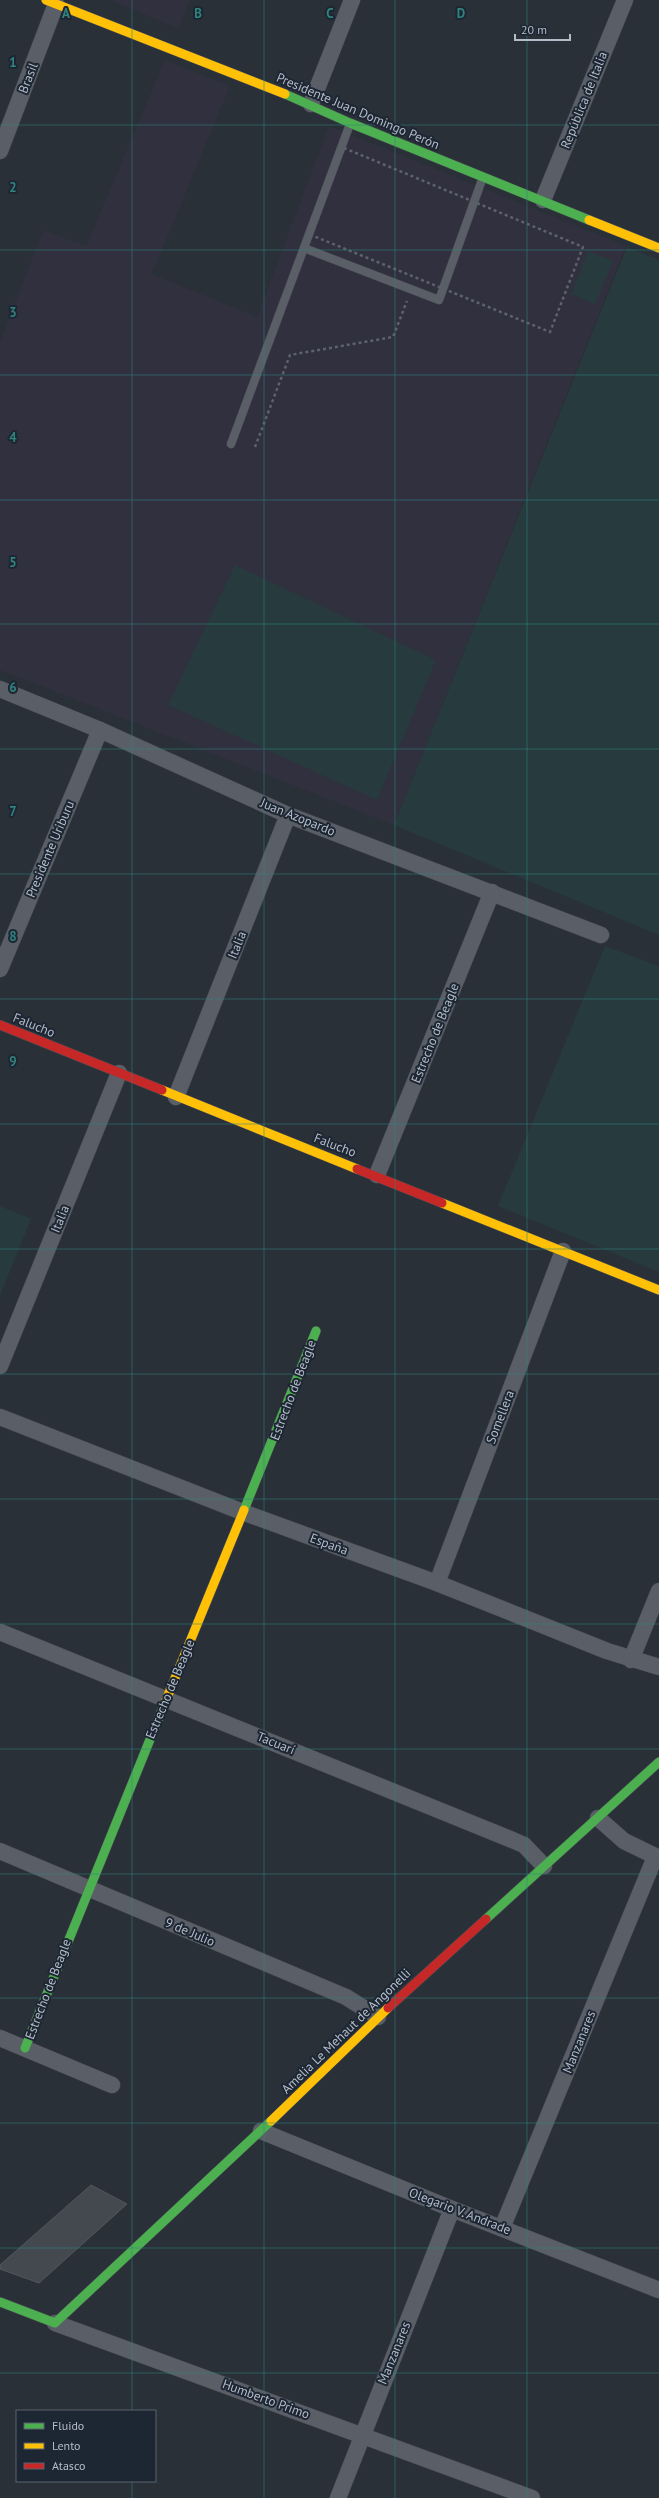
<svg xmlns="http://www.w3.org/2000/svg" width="659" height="2498" font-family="'PT Sans',sans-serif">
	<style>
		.medical { fill: #31303e }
		.green { fill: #273a3e }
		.building { fill: #444950; stroke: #52575f }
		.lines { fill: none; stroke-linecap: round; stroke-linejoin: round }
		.lane-casing { stroke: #484c53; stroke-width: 9 }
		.street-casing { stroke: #484c53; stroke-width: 17 }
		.fast-casing { stroke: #484c53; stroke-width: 10 }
		.slow-casing { stroke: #484c53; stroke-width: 10 }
		.jam-casing { stroke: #484c53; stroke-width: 10 }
		.path { stroke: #5d636a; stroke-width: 2.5; stroke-dasharray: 3 3; stroke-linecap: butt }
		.lane { stroke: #5a5e66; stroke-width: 8 }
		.street { stroke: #5a5e66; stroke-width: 16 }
		.fast { stroke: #4caf50; stroke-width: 9 }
		.slow { stroke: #ffc107; stroke-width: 9 }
		.jam { stroke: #c62828; stroke-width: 9 }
		.grid { fill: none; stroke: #308480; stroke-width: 1; stroke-opacity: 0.55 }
		.labels { text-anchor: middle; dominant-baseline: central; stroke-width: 4; stroke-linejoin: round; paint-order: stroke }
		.street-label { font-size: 13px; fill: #b4bcc9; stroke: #1d2633 }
		.grid-label { font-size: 13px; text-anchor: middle; font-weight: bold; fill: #308480; stroke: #1d2633; stroke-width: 4; stroke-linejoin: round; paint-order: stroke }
	</style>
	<rect width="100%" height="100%" fill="#2a3038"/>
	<g class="medical">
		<polygon points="110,0 190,0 178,28"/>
		<polygon points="165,60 230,86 152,274 257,317 329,126 626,246 394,825 0,670 0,342 43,230 86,246"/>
	</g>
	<g class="green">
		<polygon points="627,247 659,260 659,935 394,825"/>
		<polygon points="588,251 613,261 595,304 571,294"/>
		<polygon points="235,565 436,660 377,800 168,705"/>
		<polygon points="605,946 659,966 659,1272 498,1206"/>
		<polygon points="0,1206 31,1219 0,1295"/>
	</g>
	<polygon class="building" points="91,2185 127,2204 39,2283 0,2269 0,2265"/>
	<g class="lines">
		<g class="lane-casing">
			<g id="lane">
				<polyline points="304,248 439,300 483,177"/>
				<polyline points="231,444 350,124"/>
			</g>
		</g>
		<g class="street-casing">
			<g id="street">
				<polyline points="311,104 352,0"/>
				<polyline points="0,151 56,4"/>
				<polyline points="543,200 625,0"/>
				<polyline points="0,689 100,730 288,815 601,935"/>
				<polyline points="0,969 100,730"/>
				<polyline points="176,1097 288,815"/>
				<polyline points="377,1175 492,892"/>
				<polyline points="0,1366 119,1073"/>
				<polyline points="0,1417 245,1513 437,1583 607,1651 659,1667"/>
				<polyline points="437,1583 563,1251"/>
				<polyline points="0,1632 510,1839 524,1845 544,1866"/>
				<polyline points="631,1660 659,1591"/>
				<polyline points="598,1818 624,1841 659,1858"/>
				<polyline points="0,1851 346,1997 378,2017"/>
				<polyline points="0,2038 112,2085"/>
				<polyline points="261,2131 452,2209 659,2290"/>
				<polyline points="502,2228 655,1857"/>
				<polyline points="55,2323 532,2498"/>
				<polyline points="338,2498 452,2209"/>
			</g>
		</g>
		<g class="fast-casing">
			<g id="fast">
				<polyline points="285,94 350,123 589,220"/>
				<polyline points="244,1510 316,1331"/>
				<polyline points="486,1919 659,1762"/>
				<polyline points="25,2048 164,1705"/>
				<polyline points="0,2302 55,2323 271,2121"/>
			</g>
		</g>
		<g class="slow-casing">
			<g id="slow">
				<polyline points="46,0 285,94"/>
				<polyline points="589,220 659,248"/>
				<polyline points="162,1090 357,1169"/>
				<polyline points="442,1203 659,1290"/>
				<polyline points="164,1705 244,1510"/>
				<polyline points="271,2121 388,2008"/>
			</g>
		</g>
		<g class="jam-casing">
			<g id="jam">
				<polyline points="0,1025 162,1090"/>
				<polyline points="357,1169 442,1203"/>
				<polyline points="388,2008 486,1919"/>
			</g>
		</g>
		<g class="path">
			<polygon points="344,148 583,247 550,332 311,235"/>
			<polyline points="255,447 290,355 393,337 407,301"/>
		</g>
		<use href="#lane" class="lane"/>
		<use href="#street" class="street"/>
		<use href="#fast" class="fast"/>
		<use href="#slow" class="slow"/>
		<use href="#jam" class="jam"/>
	</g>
	<path class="grid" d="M132,0V2411M264,0V2498M395,0V2498M527,0V2498M0,125H659M0,250H659M0,375H659M0,500H659M0,624H659M0,749H659M0,874H659M0,999H659M0,1124H659M0,1249H659M0,1374H659M0,1499H659M0,1624H659M0,1749H659M0,1874H659M0,1998H659M0,2123H659M0,2248H659M0,2373H659M132,2481V2498"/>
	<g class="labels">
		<g class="street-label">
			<text transform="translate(28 78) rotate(-69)">Brasil</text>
			<text transform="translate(584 100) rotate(-68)">República de Italia</text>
			<text transform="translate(358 111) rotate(23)">Presidente Juan Domingo Perón</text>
			<text transform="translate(298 817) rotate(22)">Juan Azopardo</text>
			<text transform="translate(50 849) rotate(-67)">Presidente Uriburu</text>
			<text transform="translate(237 945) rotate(-68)">Italia</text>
			<text transform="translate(34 1025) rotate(22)">Falucho</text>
			<text transform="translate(435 1033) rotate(-68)">Estrecho de Beagle</text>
			<text transform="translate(335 1145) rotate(21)">Falucho</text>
			<text transform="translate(60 1219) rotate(-68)">Italia</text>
			<text transform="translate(293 1390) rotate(-69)">Estrecho de Beagle</text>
			<text transform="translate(500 1417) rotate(-69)">Somellera</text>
			<text transform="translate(329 1544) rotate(20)">España</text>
			<text transform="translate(170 1689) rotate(-67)">Estrecho de Beagle</text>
			<text transform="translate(276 1743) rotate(22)">Tacuarí</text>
			<text transform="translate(190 1932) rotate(23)">9 de Julio</text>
			<text transform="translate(48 1989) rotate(-69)">Estrecho de Beagle</text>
			<text transform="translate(346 2031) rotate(-44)">Amelia Le Mehaut de Angonelli</text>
			<text transform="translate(579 2042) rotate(-68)">Manzanares</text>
			<text transform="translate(460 2211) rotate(21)">Olegario V. Andrade</text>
			<text transform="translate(394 2353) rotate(-68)">Manzanares</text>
			<text transform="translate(266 2399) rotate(20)">Humberto Primo</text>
		</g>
	</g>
	<g class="grid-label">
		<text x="66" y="18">A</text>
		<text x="198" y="18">B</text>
		<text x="330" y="18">C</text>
		<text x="461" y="18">D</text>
		<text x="13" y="67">1</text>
		<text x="13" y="192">2</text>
		<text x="13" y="317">3</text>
		<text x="13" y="442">4</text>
		<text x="13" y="567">5</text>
		<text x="13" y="692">6</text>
		<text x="13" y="816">7</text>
		<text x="13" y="941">8</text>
		<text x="13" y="1066">9</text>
	</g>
	<rect x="16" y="2410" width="140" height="72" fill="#1d2633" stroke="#59626f"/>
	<rect x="24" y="2423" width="20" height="6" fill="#4caf50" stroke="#59626f"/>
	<text x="52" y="2430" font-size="12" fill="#b4bcc9">Fluido</text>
	<rect x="24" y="2443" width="20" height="6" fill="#ffc107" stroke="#59626f"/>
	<text x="52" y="2450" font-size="12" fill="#b4bcc9">Lento</text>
	<rect x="24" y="2463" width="20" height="6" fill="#c62828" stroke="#59626f"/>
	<text x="52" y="2470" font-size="12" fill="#b4bcc9">Atasco</text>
	<path d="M515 34v6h55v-6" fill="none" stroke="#b4bcc9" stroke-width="2"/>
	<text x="521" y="34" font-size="12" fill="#b4bcc9" stroke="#1d2633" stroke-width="3" paint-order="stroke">20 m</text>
</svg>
